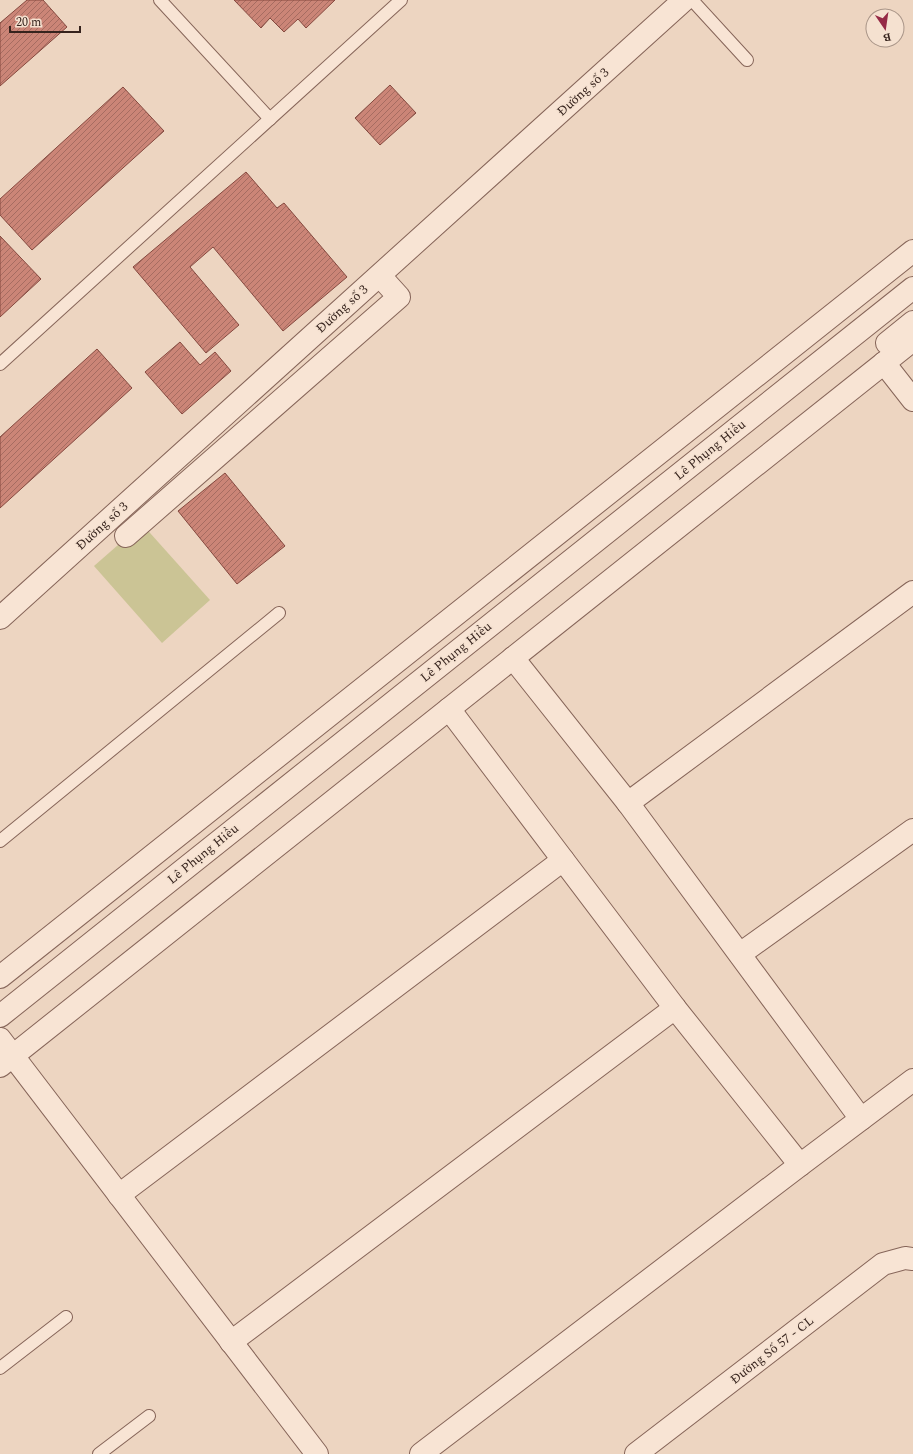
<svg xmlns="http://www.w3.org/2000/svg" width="913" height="1454" font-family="Spectral,serif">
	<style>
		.pitch { fill: #cbc495 }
		.building { fill: url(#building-hatch); stroke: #85493f }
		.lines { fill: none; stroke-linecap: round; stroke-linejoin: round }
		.service-casing { stroke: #866559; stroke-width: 14 }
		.minor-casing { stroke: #866559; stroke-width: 24 }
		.service { stroke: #f8e4d4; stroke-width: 12 }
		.minor { stroke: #f8e4d4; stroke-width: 22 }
		.labels { text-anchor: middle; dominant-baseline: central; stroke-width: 3; stroke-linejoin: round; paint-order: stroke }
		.street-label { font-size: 13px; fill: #36231d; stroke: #f5e1d0 }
	</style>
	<defs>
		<pattern id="building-hatch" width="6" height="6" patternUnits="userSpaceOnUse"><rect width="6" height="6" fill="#cb8577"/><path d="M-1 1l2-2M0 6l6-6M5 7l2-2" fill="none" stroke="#a66c61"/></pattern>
	</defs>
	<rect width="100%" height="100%" fill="#edd5c1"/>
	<polygon class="pitch" points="142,524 210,600 162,643 94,566"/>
	<g class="building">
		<polygon points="27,0 43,0 67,27 0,86 0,23"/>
		<polygon points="234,0 335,0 306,28 298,19 284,32 270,18 261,28"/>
		<polygon points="390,85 416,113 380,145 355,118"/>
		<polygon points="123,87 164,131 32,250 0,215 0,199"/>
		<polygon points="246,172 277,208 284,203 347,277 283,331 213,247 190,267 239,325 206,353 133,267"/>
		<polygon points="0,236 41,279 0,317"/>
		<polygon points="180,342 200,365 215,352 231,371 182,414 145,372"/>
		<polygon points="97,349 132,388 0,508 0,437"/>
		<polygon points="225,473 285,546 237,584 178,511"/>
	</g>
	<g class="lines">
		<g class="service-casing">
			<g id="service">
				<polyline points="160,0 270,119"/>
				<polyline points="692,0 747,60"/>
				<polyline points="0,364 401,0"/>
				<polyline points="0,841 279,613"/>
				<polyline points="0,1368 66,1317"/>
				<polyline points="99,1454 149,1416"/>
			</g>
		</g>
		<g class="minor-casing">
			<g id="minor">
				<polyline points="887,343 913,322"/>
				<polyline points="884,363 913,400"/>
				<polyline points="126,536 399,297 380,276"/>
				<polyline points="0,618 684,0"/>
				<polyline points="513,658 628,803 861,1119"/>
				<polyline points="449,709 675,1008 800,1165"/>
				<polyline points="628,803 913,592"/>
				<polyline points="740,954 913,830"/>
				<polyline points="0,977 913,251"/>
				<polyline points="0,1016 913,288"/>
				<polyline points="0,1039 317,1454"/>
				<polyline points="0,1066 913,340"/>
				<polyline points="119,1195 563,860"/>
				<polyline points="231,1342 675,1008"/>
				<polyline points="421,1454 800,1165 913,1080"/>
				<polyline points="636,1454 883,1264 905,1258 913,1259"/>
			</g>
		</g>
		<use href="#service" class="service"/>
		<use href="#minor" class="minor"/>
	</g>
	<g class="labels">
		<g class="street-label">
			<text transform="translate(583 92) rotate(-42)">Đường số 3</text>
			<text transform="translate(342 309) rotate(-42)">Đường số 3</text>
			<text transform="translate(710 450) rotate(-39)">Lê Phụng Hiểu</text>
			<text transform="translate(102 526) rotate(-42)">Đường số 3</text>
			<text transform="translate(456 652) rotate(-39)">Lê Phụng Hiểu</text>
			<text transform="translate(203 854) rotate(-39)">Lê Phụng Hiểu</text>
			<text transform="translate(772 1350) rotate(-38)">Đường Số 57 - CL</text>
		</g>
	</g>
	<g transform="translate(885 28) rotate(167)"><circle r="19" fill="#f5e1d0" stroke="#a99588"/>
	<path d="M0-3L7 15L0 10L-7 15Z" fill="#952945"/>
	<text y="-6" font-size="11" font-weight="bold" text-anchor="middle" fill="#36231d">B</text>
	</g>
	<path d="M10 26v6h70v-6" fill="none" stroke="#36231d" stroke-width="2"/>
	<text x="16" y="26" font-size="12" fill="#36231d" stroke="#f5e1d0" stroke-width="3" paint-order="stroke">20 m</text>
</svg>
